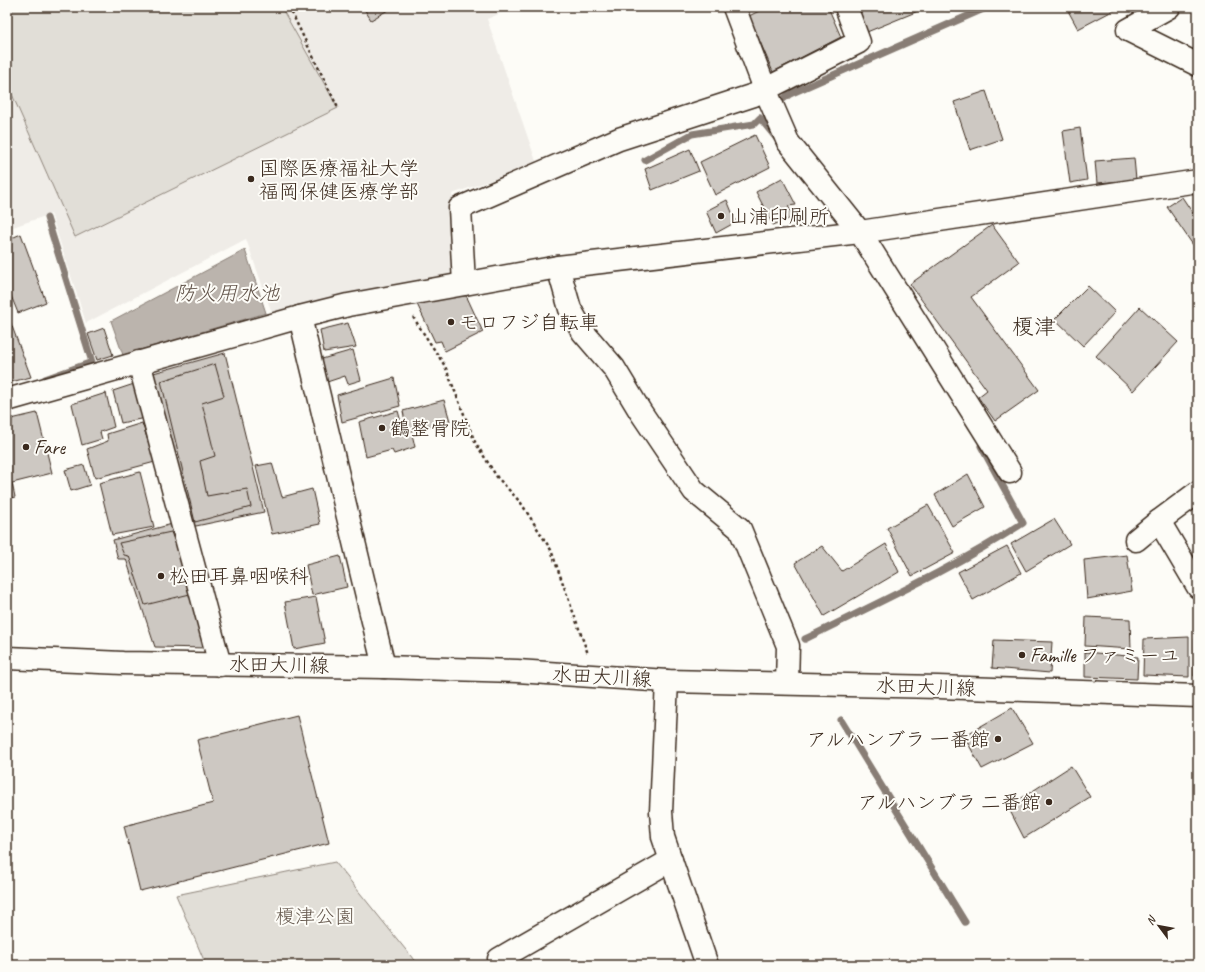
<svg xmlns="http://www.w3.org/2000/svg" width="1205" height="972" font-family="Caveat,'Klee One',sans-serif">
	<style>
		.built { fill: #efece7 }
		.green { fill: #e1ded7; stroke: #8e847a }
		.water { fill: #bbb4ad; stroke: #887d74 }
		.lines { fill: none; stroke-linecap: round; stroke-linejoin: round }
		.stream { stroke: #887d74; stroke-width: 7 }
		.building { fill: #cdc8c2; stroke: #3b2a1e }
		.minor-casing { stroke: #3b2a1e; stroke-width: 25 }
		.secondary-casing { stroke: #3b2a1e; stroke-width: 25 }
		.path { stroke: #3b2a1e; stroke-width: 2.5; stroke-dasharray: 3 3; stroke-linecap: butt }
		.minor { stroke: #fdfcf7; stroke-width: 22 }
		.secondary { stroke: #fdfcf7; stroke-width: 22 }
		.poi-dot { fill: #3b2a1e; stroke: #fdfcf7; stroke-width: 1.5 }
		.labels { text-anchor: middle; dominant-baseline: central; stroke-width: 4; stroke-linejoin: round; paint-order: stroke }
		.poi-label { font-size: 20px; fill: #3b2a1e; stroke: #fdfcf7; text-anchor: start }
		.street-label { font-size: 20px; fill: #3b2a1e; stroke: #fdfcf7 }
		.park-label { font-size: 20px; fill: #64574c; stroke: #fdfcf7 }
		.water-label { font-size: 21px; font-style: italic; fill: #615349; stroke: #fdfcf7 }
		.quarter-label { font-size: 22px; fill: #3b2a1e; stroke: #fdfcf7 }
	</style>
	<rect width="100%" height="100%" fill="#fdfcf7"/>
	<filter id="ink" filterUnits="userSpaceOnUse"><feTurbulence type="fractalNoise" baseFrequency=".025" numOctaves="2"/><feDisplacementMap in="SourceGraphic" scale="8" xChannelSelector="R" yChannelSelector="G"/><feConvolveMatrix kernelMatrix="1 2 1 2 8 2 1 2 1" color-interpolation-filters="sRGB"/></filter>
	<g filter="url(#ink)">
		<polygon class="built" points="7,7 515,7 487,19 537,164 452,194 456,278 290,314 272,313 246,239 86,323 51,214 7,229"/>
		<g class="green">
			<polygon points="7,7 281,7 338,108 75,237 7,83"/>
			<polygon points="335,862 418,965 206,965 176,895"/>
		</g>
		<polygon class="water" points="245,250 266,313 123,355 111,321"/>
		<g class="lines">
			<g class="stream">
				<polyline points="778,103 790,94 988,7"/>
				<polyline points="645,160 692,134 754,124 760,118 777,139"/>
				<polyline points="45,379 92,362 47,218"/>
				<path d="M805,639C879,602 954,568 1023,523L981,446"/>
				<polyline points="841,720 965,922"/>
			</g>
		</g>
		<g class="building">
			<polygon points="363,7 393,7 371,20"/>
			<polygon points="767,7 828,7 841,37 773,72 749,16"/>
			<polygon points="855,7 928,7 862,34"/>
			<polygon points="1066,7 1120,7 1078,29"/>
			<polygon points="986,91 1002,139 970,150 954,102"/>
			<polygon points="1080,128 1087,180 1070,183 1063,131"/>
			<polygon points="755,135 770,167 715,195 700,162"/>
			<polygon points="690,149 699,171 652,190 645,169"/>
			<polygon points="1134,158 1136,180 1097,183 1095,161"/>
			<polygon points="782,178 796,205 788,206 794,217 773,225 756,192"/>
			<polygon points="1182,197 1198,221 1198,241 1193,245 1167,207"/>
			<polygon points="727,200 736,222 716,233 706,211"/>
			<polygon points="992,225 1019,262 971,297 1039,390 995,421 978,397 987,390 910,284"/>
			<polygon points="21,234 46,302 18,313 7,286 7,240"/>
			<polygon points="1088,286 1115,312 1083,346 1055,319"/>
			<polygon points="465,293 483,332 445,351 441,341 435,342 417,304"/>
			<polygon points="1140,307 1178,342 1133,391 1096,356"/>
			<polygon points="7,313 31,377 7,383"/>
			<polygon points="348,323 356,347 324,352 320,330"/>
			<polygon points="104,328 113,355 97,360 88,334"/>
			<polygon points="353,350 361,380 348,384 345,376 327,382 322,359"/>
			<polygon points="225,353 264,512 191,527 150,374"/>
			<polygon points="215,364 224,396 202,403 215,456 200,461 207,496 247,489 251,507 195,522 161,381"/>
			<polygon points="394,378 400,406 342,422 337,395"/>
			<polygon points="134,384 145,418 121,423 113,391"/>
			<polygon points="106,393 114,427 100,432 102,439 82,445 72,404"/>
			<polygon points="444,400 450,421 407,432 403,411"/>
			<polygon points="398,411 405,436 412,434 415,447 394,454 392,450 366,457 359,422"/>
			<polygon points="37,413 52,473 12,483 15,497 7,499 7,420"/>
			<polygon points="142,423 155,462 95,478 87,449 108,441 107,434"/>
			<polygon points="272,463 282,497 312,489 320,524 272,534 256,466"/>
			<polygon points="84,465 90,485 71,491 65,470"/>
			<polygon points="140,472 154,527 112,535 99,483"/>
			<polygon points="968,474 985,507 952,526 935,495"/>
			<polygon points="928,505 955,553 912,576 887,528"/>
			<polygon points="1054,519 1070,544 1026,571 1011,544"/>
			<polygon points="176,523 209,648 155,647 126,559 118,559 113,540"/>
			<polygon points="171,532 194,593 145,605 129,556 124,555 119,543"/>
			<polygon points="886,544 899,572 824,616 795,563 822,546 842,571"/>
			<polygon points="1007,546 1021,573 973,600 958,572"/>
			<polygon points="1127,555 1132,591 1087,599 1084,560"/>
			<polygon points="340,556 347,587 312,595 306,565"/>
			<polygon points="316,597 325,643 294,649 285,602"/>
			<polygon points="1086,617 1130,619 1131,649 1085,646"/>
			<polygon points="1189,637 1189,677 1143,675 1144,639"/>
			<polygon points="1195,639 1198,639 1198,676 1194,676"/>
			<polygon points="994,640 1052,642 1050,673 992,668"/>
			<polygon points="1085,652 1138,657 1137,679 1085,677"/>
			<polygon points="1012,708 1033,743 982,769 964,736"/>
			<polygon points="297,715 329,843 140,891 124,826 213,803 197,740"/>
			<polygon points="1071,766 1090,797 1024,838 1008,807"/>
		</g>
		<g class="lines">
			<g class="minor-casing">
				<g id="minor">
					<polyline points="734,7 765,89 788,142 860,232 1010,472"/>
					<polyline points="1169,7 1128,30 1198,65"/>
					<polyline points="558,267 570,309 583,332 614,368 640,411 694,491 740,529 788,646 787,683"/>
					<polyline points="464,284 460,208 619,139 754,95 859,42 846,7"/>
					<polyline points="300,317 384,667"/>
					<polyline points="139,362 220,665"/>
					<polyline points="7,400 300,317 348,305 558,267 860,232 1198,181"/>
					<polyline points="1159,521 1198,492"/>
					<polyline points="1136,540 1159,521 1198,587"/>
					<polyline points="667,681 661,812 663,837 707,965"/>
					<polyline points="499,959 671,860"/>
				</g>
			</g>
			<g class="secondary-casing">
				<polyline id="secondary" points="7,658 123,663 384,667 517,671 667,681 938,687 1198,696"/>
			</g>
			<g class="path">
				<polyline points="289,7 338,108"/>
				<polyline points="413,317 445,366 475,442 497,477 521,503 551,550 588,654"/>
			</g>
			<use href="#minor" class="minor"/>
			<use href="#secondary" class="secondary"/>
		</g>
	</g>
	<g class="poi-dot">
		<circle cx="251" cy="179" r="4"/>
		<circle cx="721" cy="216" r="4"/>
		<circle cx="451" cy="322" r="4"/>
		<circle cx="382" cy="428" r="4"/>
		<circle cx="26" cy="447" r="4"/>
		<circle cx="161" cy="576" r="4"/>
		<circle cx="1022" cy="655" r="4"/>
		<circle cx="998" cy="739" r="4"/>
		<circle cx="1049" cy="802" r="4"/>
	</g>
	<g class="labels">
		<g class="poi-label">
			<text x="259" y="168">国際医療福祉大学<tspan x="259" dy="23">福岡保健医療学部</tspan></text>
			<text x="729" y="216">山浦印刷所</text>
			<text x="459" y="322">モロフジ自転車</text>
			<text x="390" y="428">鶴整骨院</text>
			<text x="34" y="447">Fare</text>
			<text x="169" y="576">松田耳鼻咽喉科</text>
			<text x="1030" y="655">Famille ファミーユ</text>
			<text x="990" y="739" text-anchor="end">アルハンブラ 一番館</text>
			<text x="1041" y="802" text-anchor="end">アルハンブラ 二番館</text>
		</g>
		<g class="street-label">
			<text transform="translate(279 665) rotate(1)">水田大川線</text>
			<text transform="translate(602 677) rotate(3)">水田大川線</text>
			<text transform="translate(926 687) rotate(2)">水田大川線</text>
		</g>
		<g class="park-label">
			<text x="315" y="916">榎津公園</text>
		</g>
		<g class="water-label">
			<text x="227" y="293">防火用水池</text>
		</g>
		<g class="quarter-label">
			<text x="1034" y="327">榎津</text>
		</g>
	</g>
	<rect width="1205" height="972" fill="none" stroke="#fdfcf7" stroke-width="24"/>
	<rect x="12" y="12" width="1181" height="948" fill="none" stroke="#3b2a1e" stroke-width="1.5" filter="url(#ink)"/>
	<g transform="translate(1159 926) rotate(302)" stroke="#fdfcf7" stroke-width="3" paint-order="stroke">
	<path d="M0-3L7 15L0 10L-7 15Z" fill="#3b2a1e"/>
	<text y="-6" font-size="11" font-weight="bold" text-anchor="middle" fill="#3b2a1e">N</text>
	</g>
</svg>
